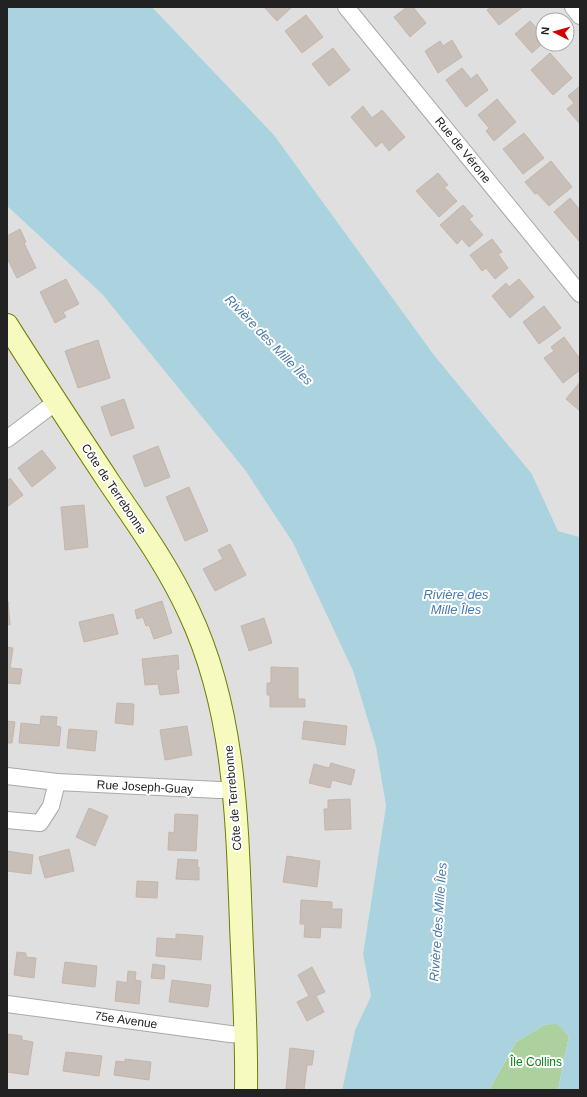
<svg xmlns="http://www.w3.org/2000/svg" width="587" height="1097" font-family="Helvetica,sans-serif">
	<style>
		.residential { fill: #e0dfdf; fill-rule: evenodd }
		.forest { fill: #add19e }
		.water { fill: #aad3df }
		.building { fill: #c7bfb8; stroke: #c4b6ab }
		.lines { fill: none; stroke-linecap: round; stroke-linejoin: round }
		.minor-casing { stroke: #a9a9a9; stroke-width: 18 }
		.secondary-casing { stroke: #707d05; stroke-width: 24 }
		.minor { stroke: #fff; stroke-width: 16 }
		.secondary { stroke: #f7fabf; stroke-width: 22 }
		.labels { text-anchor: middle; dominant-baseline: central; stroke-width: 4; stroke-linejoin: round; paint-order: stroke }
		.street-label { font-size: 12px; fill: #222; stroke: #fff }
		.park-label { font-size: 12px; fill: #0c8416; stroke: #fff }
		.water-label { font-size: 13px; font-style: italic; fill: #4a7aab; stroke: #fff }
	</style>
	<rect width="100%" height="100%" fill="#f2efe9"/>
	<g class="residential">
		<path d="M152,7H580V537L558,531L532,474L434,355L274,135ZM543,20H567V44H543Z"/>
		<polygon points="7,206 102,294 245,470 293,543 353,671 376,747 386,806 363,954 371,996 355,1030 342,1090 7,1090"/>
	</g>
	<polygon class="forest" points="557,1023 569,1036 558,1090 489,1090 516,1042 544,1025"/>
	<polygon class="water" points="7,7 152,7 274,135 434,355 532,474 558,531 580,537 580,1090 558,1090 569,1036 557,1024 544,1025 516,1042 489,1090 342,1090 355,1030 371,996 363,954 386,806 376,747 353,671 293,543 245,470 102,294 7,206"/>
	<g class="building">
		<polygon points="264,7 292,7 277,21"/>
		<polygon points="407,7 413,7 426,23 410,37 394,17"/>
		<polygon points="491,7 523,7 499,25 487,10"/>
		<polygon points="306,15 323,37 302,53 285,31"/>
		<polygon points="530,21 543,35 543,43 532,53 515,34"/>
		<polygon points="452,40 462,57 438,73 425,51 440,41 443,46"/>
		<polygon points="333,48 350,70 329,86 312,64"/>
		<polygon points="550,53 572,78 553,95 531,70"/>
		<polygon points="462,68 471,79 477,74 488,90 466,107 446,80"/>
		<polygon points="580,86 580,124 567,109 574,103 568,96"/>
		<polygon points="497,99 516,122 494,141 486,131 489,128 478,115"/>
		<polygon points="363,106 372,118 382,110 405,137 389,151 382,142 376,147 351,117"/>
		<polygon points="524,133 544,158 523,174 503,149"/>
		<polygon points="551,161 572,187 549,206 537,193 535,194 525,182"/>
		<polygon points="438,173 448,185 444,187 457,201 439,217 416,191"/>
		<polygon points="570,198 580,210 579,241 554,212"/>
		<polygon points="463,205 473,216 469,219 483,235 469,247 462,239 457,244 440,225"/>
		<polygon points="20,229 26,242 24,243 36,268 17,278 7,258 7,236"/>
		<polygon points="492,239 502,252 498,254 508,268 495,279 486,268 482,271 470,255"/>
		<polygon points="66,279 79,304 63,312 66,317 55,323 40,292"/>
		<polygon points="519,279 534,297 510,318 492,296 506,283 509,287"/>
		<polygon points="544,306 561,328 539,344 523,322"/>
		<polygon points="564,337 580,359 580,370 563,383 544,358 554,351 551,347"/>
		<polygon points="98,340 110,378 78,388 65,351"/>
		<polygon points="580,382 580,411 566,399"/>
		<polygon points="124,399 134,428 111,436 101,407"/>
		<polygon points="158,446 170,477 145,487 133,456"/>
		<polygon points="42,450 56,468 32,487 18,468"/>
		<polygon points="10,478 23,495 7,507 7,481"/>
		<polygon points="189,487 208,531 185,541 166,497"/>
		<polygon points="84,505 88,547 65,550 61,507"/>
		<polygon points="230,544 246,575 215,591 203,569 223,559 218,550"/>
		<polygon points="7,601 8,601 10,625 7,625"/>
		<polygon points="162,601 172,633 154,639 149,625 146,626 143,617 137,619 135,610"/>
		<polygon points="113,614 118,634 84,642 79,622"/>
		<polygon points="264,618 272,643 249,651 241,626"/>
		<polygon points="7,647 13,648 10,668 22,669 20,684 7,683"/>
		<polygon points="178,655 179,669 176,670 179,693 160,695 158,684 145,685 142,659"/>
		<polygon points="271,667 298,668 298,699 305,699 305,707 270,707 270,695 267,695 267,683 271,683"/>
		<polygon points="117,703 134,704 133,725 115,723"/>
		<polygon points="41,716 57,717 56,726 61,727 59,746 19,743 21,723 40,725"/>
		<polygon points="7,721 15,722 12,743 7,743"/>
		<polygon points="304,721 347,726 345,745 302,739"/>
		<polygon points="187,726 192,755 165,760 160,730"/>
		<polygon points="69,729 97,731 95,751 67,748"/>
		<polygon points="331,763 355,770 351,785 332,780 330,788 309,783 314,764 329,768"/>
		<polygon points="350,799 351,829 325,830 324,809 328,809 328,800"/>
		<polygon points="89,808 108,816 95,846 76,837"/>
		<polygon points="175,814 198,815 196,851 168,850 169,832 174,833"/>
		<polygon points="69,849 74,871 45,878 39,857"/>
		<polygon points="7,851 33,855 31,874 7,871"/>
		<polygon points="287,856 320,861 317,887 283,882"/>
		<polygon points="178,859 198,860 197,867 199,867 199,880 176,879"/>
		<polygon points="137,881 158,882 157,898 136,897"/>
		<polygon points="301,900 332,902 332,909 342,909 341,928 321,927 320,938 304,937 305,924 300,924"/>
		<polygon points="176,934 203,936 201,960 156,956 157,938 176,939"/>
		<polygon points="17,952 26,953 26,957 36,958 34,978 14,975"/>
		<polygon points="65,962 97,966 95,987 62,983"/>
		<polygon points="153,964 165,966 164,979 151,978"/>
		<polygon points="312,967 325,992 316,996 324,1012 307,1021 297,1002 309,996 298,975"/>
		<polygon points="128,971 136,972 135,980 141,981 139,1004 115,1001 117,981 127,983"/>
		<polygon points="172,980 211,985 208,1007 169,1002"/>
		<polygon points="7,1034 22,1036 22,1040 33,1042 28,1075 7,1072"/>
		<polygon points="290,1048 314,1051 312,1065 307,1065 304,1090 286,1089"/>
		<polygon points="66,1052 102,1056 99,1076 63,1071"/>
		<polygon points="125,1059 151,1062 149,1080 114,1075 116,1061 125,1062"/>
	</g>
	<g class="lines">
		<g class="minor-casing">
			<g id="minor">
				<polyline points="346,7 580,294"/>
				<polyline points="573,7 580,16"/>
				<polyline points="7,439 56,402"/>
				<polyline points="7,776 57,782 219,790 234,790"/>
				<polyline points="7,820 40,823 51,806 57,782"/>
				<polyline points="7,1004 230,1034 246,1035"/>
			</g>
		</g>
		<g class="secondary-casing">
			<path id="secondary" d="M7,325C41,379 76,432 111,485C139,526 168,566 189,612C235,709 237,819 241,924C243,979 247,1035 246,1090"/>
		</g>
		<use href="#minor" class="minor"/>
		<use href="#secondary" class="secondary"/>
	</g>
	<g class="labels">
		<g class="street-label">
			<text transform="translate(463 150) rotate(51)">Rue de Vérone</text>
			<text transform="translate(114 489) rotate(56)">Côte de Terrebonne</text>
			<text transform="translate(145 787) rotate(3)">Rue Joseph-Guay</text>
			<text transform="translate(233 798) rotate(-95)">Côte de Terrebonne</text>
			<text transform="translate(126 1020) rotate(8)">75e Avenue</text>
		</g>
		<g class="park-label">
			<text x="536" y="1062">Île Collins</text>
		</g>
		<g class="water-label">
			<text transform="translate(269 340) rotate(46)">Rivière des Mille Îles</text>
			<text x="456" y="594">Rivière des<tspan x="456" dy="15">Mille Îles</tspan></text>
			<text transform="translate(438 922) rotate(-86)">Rivière des Mille Îles</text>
		</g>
	</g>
	<rect width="587" height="1097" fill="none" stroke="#222222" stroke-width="16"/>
	<g transform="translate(555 32) rotate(276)"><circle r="19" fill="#ffffff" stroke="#a7a7a7"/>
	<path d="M0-3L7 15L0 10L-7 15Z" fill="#d40000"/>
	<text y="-6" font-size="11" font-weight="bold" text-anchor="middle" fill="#222222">N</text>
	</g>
</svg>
